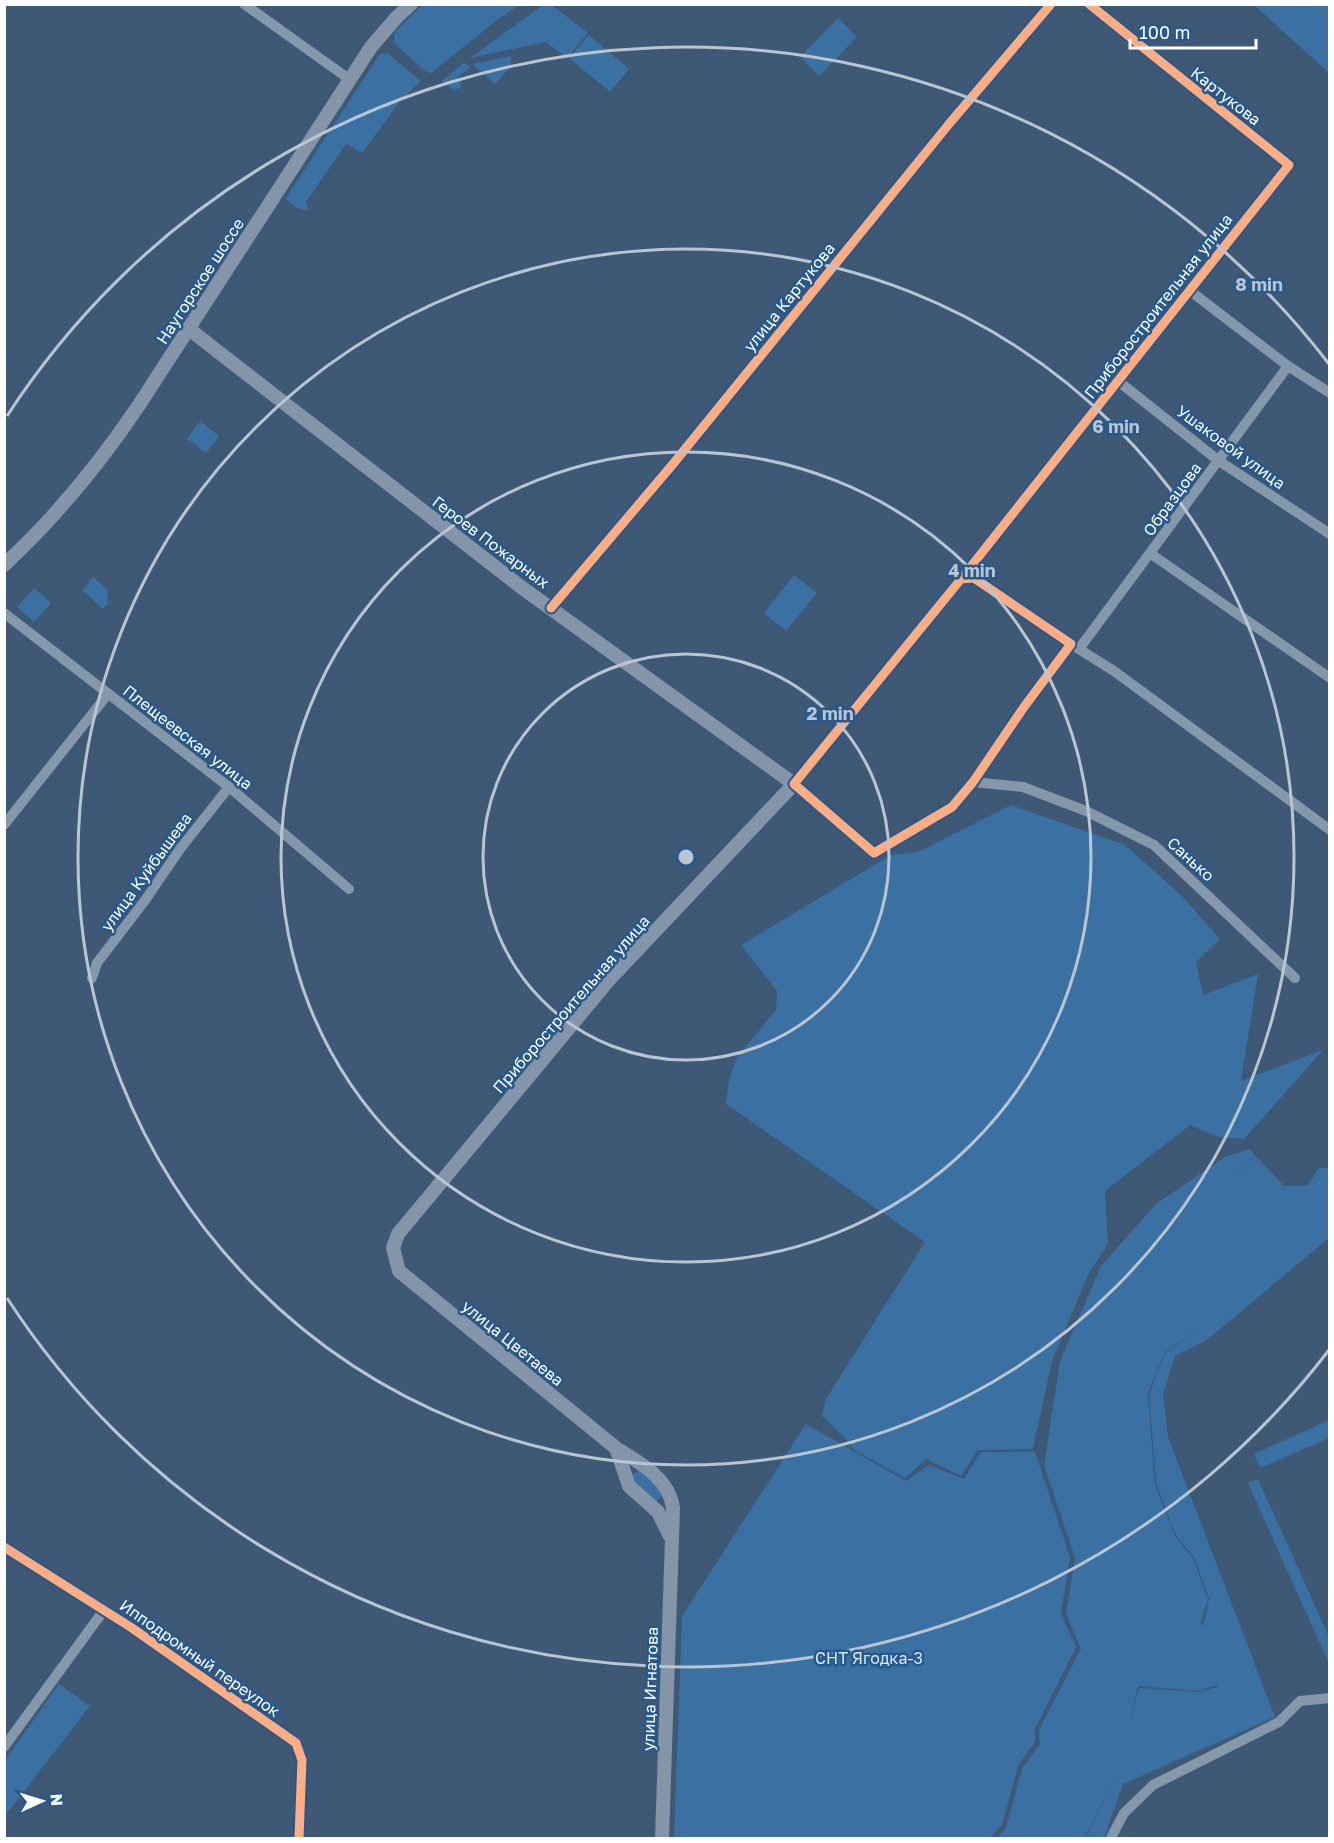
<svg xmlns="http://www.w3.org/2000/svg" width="1334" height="1843" font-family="'Golos Text',sans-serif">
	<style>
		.green { fill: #3b70a3; fill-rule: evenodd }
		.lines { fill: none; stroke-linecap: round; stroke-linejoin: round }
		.minor { stroke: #8498aa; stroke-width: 10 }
		.major { stroke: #8495a9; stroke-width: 14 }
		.cycleway-casing { stroke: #26598d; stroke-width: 13 }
		.cycleway { stroke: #ffac80; stroke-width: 9 }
		.ring { fill: none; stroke: #bbc5cf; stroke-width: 3 }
		.labels { text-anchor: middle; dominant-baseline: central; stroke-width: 5; stroke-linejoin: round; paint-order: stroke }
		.street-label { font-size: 16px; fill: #fff; stroke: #26598d }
		.park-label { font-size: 16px; fill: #dae9f8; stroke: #26598d }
		.centre { fill: #bbc5cf; stroke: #26598d; stroke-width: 3 }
		.ring-label { font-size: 18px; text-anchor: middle; font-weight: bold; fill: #bbc5cf; stroke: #26598d; stroke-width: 5; stroke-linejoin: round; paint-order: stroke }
	</style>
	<rect width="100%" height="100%" fill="#3d5976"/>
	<g class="green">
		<polygon points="422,5 422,4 519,5 497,20 431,73 425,71 394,43 395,32"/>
		<polygon points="543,5 552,5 588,33 567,58 546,42 470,58"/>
		<polygon points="1254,5 1329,5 1329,73"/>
		<polygon points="838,18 857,37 819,76 800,57"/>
		<polygon points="589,35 629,69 610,92 569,58"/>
		<path d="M387,53L421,81L401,100L362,153L346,144L306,202L309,210C300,210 291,206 286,198L380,54Z"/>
		<polygon points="511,56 511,66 495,84 472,64"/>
		<polygon points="464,63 470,67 459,77 461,85 460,88 453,90 442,81"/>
		<polygon points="200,421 219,436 206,453 187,439"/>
		<polygon points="794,575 817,593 786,631 764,613"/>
		<polygon points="93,577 107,589 108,603 103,609 82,590"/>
		<polygon points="34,588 51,603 34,622 17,607"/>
		<polygon points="1011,805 1125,845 1182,896 1220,939 1196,962 1203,995 1258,974 1241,1081 1323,1050 1244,1139 1218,1137 1190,1125 1105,1191 1108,1244 1088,1275 1052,1361 1033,1449 978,1450 961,1476 926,1459 905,1478 854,1450 843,1436 822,1416 826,1399 925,1242 726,1104 729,1080 737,1057 776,1010 777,991 741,945 891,855 918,852"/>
		<path d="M1250,1149L1258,1159L1226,1182L1259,1159L1284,1186H1307L1319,1168H1329V1238L1207,1340L1175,1356L1163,1394L1168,1437L1275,1717L1123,1784L1104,1838H1086L1116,1775L1085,1838H997L1006,1828L1022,1768L1040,1745L1039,1730L1081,1649L1066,1614L1075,1558L1044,1465L1060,1361L1101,1266L1156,1204L1225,1157ZM1207,1323L1164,1354L1149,1395L1156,1483L1175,1534L1194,1557L1209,1599L1203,1627L1201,1622L1208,1599L1193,1558L1174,1534L1155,1484L1148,1394L1164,1353ZM1217,1685V1687L1199,1692L1139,1688L1129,1723L1138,1686L1199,1691Z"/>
		<polygon points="1329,1420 1329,1438 1260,1468 1254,1454"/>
		<polygon points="806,1424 906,1481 929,1465 964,1479 981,1452 1035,1452 1070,1557 1061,1614 1076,1647 1035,1729 1035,1742 1018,1766 1002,1825 990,1838 674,1838 682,1616"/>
		<polygon points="638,1471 645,1472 663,1493 658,1501 651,1501 632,1479 633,1474"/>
		<polygon points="1258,1479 1329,1637 1329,1664 1248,1483"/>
		<polygon points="59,1684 90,1706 5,1816 5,1760"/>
	</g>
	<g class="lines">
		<g class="minor">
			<polyline points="244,4 349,79"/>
			<polyline points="1189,290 1288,366 1330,393"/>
			<polyline points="1118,381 1219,461 1330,534"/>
			<polyline points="1151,554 1330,678"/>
			<polyline points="961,579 974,578 1071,644 1024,707 973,782 952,807 874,853 794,784 961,579 1289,165 1089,4"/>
			<polyline points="551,608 673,464 949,124 1051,4"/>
			<polyline points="4,613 229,787 349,889"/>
			<polyline points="1074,646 1114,671 1330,830"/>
			<polyline points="1079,649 1288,366"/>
			<polyline points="973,782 1023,787 1086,811 1154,845 1295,978"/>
			<polyline points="4,825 108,694"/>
			<polyline points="92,978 97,963 146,899 180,849 229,787"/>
			<polyline points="4,1547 132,1628 296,1743 302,1760 299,1838"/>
			<polyline points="4,1747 104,1610"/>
			<polyline points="1111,1838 1124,1813 1153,1785 1279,1722 1300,1701 1330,1698"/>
		</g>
		<g class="major">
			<path d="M189,329L521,587L794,784L608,981L398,1234L393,1248L399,1271L616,1448C640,1463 669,1478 673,1508L662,1838"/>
			<path d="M4,565C56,517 100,463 139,405L371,47L396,18L411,4"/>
			<polyline points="616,1448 629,1486 658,1512 670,1536"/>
		</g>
		<g class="cycleway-casing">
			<g id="cycleway">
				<polyline points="961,579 974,578 1071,644 1024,707 973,782 952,807 874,853 794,784 961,579 1289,165 1089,4"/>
				<polyline points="551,608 673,464 949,124 1051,4"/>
				<polyline points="4,1547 132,1628 296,1743 302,1760 299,1838"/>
			</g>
		</g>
		<use href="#cycleway" class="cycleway"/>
	</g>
	<g class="ring">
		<circle cx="686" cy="857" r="203"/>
		<circle cx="686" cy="857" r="405"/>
		<circle cx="686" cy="857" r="608"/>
		<path d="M1329 1350A810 810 0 0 1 7 1298M7 416A810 810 0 0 1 1329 364"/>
	</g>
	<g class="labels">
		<g class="street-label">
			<text transform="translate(1226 96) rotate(38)">Картукова</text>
			<text transform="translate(200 281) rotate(-57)">Наугорское шоссе</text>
			<text transform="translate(789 297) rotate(-51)">улица Картукова</text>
			<text transform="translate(1158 306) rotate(-52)">Приборостроительная улица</text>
			<text transform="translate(1231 447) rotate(36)">Ушаковой улица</text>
			<text transform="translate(1172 499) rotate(-54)">Образцова</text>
			<text transform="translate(491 542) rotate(37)">Героев Пожарных</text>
			<text transform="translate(188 737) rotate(38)">Плещеевская улица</text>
			<text transform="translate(1191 859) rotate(42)">Санько</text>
			<text transform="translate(146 872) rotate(-54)">улица Куйбышева</text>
			<text transform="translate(571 1004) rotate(-49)">Приборостроительная улица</text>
			<text transform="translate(513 1343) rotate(39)">улица Цветаева</text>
			<text transform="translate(200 1658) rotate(35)">Ипподромный переулок</text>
			<text transform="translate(650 1689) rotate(-88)">улица Игнатова</text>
		</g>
		<g class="park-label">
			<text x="869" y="1658">СНТ Ягодка-3</text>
		</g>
	</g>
	<circle cx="686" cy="857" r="9" class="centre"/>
	<g class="ring-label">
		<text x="1259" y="291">8 min</text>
		<text x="1116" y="433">6 min</text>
		<text x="972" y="577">4 min</text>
		<text x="830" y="720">2 min</text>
	</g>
	<rect width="1334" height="1843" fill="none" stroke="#ffffff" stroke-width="12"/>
	<g transform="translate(42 1801) rotate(86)" stroke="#26598d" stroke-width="4.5" paint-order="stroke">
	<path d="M0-4.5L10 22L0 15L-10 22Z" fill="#ffffff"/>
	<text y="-9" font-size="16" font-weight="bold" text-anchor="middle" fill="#ffffff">N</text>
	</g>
	<path d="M1130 39v9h126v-9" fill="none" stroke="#ffffff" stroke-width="3"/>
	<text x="1139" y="39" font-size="18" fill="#ffffff" stroke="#26598d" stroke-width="4.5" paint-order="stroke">100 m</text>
</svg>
